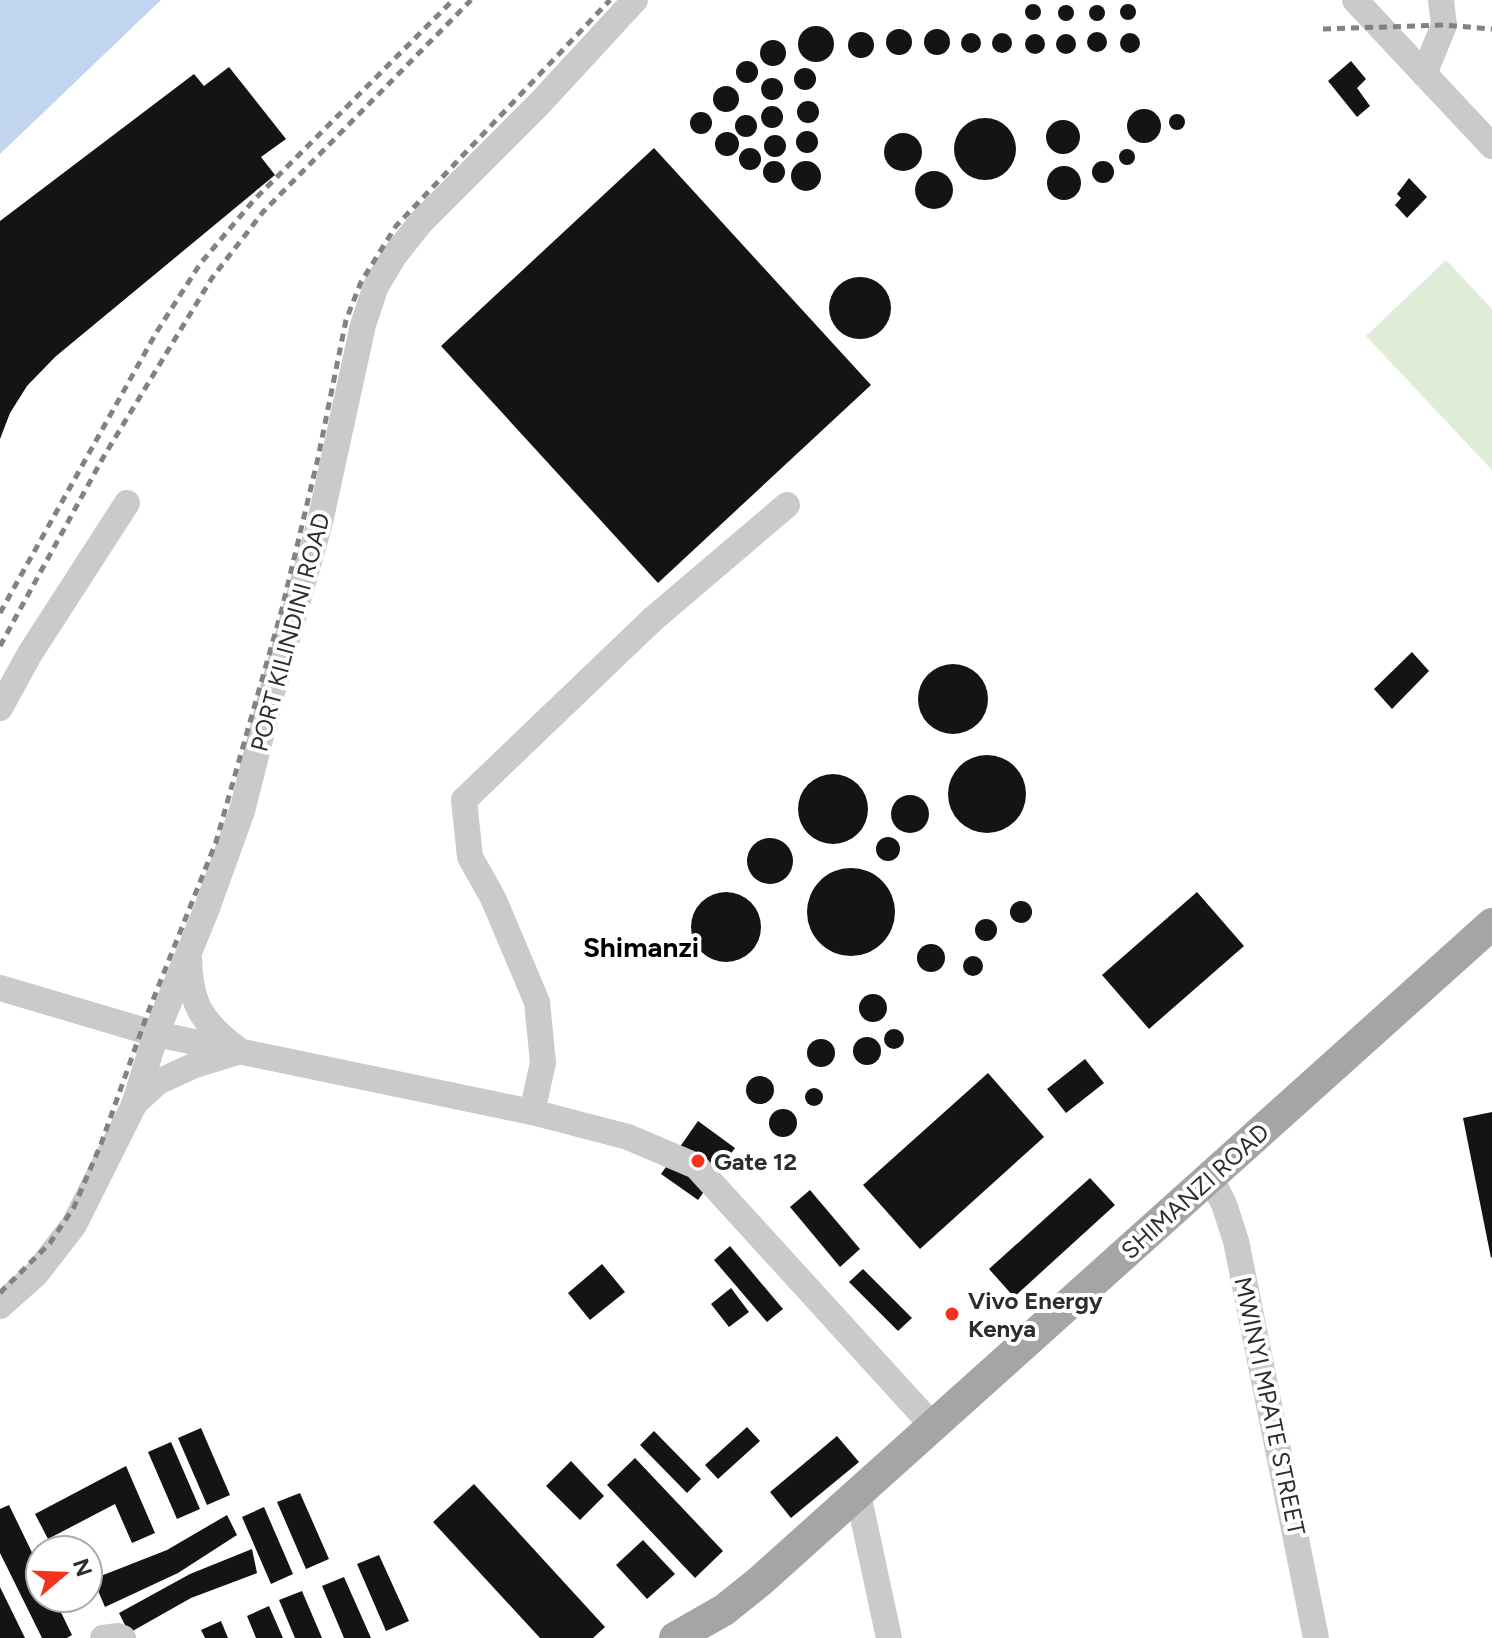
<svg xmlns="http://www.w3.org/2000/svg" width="1492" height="1638" font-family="Figtree,sans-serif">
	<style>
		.green { fill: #dfecd8 }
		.water { fill: #c2d5ee }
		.building { fill: #141414 }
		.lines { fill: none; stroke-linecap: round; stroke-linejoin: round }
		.minor { stroke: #cacaca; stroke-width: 26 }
		.major { stroke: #a5a5a5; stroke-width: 32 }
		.rail { stroke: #828282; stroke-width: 5; stroke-dasharray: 8 6; stroke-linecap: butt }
		.poi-dot { fill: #f5331d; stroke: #fff; stroke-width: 3 }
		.labels { text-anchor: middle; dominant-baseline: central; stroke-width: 8; stroke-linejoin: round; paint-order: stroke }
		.street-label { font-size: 24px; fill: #2d2d2d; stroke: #fff }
		.poi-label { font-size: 24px; font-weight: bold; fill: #2d2d2d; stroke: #fff; text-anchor: start }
		.quarter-label { font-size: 28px; font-weight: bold; fill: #000; stroke: #fff }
	</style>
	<rect width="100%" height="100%" fill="#fff"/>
	<polygon class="green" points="1446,260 1492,309 1492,470 1366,336"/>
	<polygon class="water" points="0,0 161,0 0,154"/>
	<g class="building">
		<circle cx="1033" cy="12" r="8"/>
		<circle cx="1128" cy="12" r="8"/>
		<circle cx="1097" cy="13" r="8"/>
		<circle cx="1066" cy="13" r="8"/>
		<circle cx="816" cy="44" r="18"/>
		<circle cx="899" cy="42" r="13"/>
		<circle cx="937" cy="42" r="13"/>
		<circle cx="1097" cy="42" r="10"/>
		<circle cx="861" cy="45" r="13"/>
		<circle cx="1002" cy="43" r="10"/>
		<circle cx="971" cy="43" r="10"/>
		<circle cx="1130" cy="43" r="10"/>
		<circle cx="1066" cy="44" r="10"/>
		<circle cx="1035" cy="44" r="10"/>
		<circle cx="773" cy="53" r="13"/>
		<polygon points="1351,61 1366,79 1357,88 1370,106 1357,117 1328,81"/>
		<circle cx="747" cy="72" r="11"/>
		<polygon points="229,67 286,139 261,157 275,175 55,357 27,386 10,413 0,439 0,221 194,74 204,86"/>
		<circle cx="805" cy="79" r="11"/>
		<circle cx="772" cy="89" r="11"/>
		<circle cx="726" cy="99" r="13"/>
		<circle cx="808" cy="112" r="11"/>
		<circle cx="772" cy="117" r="11"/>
		<circle cx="1144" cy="126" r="17"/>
		<circle cx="701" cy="123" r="11"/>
		<circle cx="1177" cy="122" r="8"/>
		<circle cx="746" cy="126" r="11"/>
		<circle cx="985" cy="149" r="31"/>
		<circle cx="1063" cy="137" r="17"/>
		<circle cx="807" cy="142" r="11"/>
		<circle cx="727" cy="144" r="12"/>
		<circle cx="903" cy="152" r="19"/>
		<circle cx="775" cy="146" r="11"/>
		<polygon points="654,148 871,385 658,583 441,346"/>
		<circle cx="750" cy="159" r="11"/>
		<circle cx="1127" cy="157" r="8"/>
		<circle cx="1103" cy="172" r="11"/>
		<circle cx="774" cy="172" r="11"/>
		<circle cx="806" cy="176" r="15"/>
		<circle cx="1064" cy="183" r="17"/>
		<circle cx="934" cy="190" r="19"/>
		<polygon points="1409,178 1427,197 1407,218 1395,205 1401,198 1397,194"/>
		<circle cx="860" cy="308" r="31"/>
		<polygon points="1412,652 1429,671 1392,709 1374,689"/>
		<circle cx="953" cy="699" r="35"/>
		<circle cx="987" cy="794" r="39"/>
		<circle cx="833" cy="809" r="35"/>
		<circle cx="910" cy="814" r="19"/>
		<circle cx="888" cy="849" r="12"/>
		<circle cx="770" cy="861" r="23"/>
		<circle cx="851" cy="912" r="44"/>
		<polygon points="1197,892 1244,946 1149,1029 1102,975"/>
		<circle cx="726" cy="927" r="35"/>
		<circle cx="1021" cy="912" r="11"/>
		<circle cx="986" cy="930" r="11"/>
		<circle cx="931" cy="958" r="14"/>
		<circle cx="973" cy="966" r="10"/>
		<circle cx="873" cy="1008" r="14"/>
		<circle cx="894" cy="1039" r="10"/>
		<circle cx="867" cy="1051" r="14"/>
		<circle cx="821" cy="1053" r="14"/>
		<polygon points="1085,1059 1104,1083 1066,1113 1047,1089"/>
		<polygon points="988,1073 1044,1137 920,1249 863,1185"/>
		<circle cx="760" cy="1090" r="14"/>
		<circle cx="814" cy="1097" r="9"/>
		<circle cx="783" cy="1123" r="14"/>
		<polygon points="1492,1112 1492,1257 1491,1258 1463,1118"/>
		<polygon points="698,1121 735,1148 698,1200 661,1174"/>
		<polygon points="1090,1178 1115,1205 1014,1297 989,1269"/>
		<polygon points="810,1190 860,1249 840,1267 790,1207"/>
		<polygon points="730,1246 783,1309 767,1322 714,1260"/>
		<polygon points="602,1264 625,1292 590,1320 568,1293"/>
		<polygon points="863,1269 912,1318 898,1331 849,1282"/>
		<polygon points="731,1288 749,1312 729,1327 711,1304"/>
		<polygon points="747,1427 760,1441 718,1479 705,1465"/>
		<polygon points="201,1428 230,1495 207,1505 178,1438"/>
		<polygon points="654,1431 701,1479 687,1493 640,1445"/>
		<polygon points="837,1436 859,1462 791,1518 770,1492"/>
		<polygon points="171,1442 200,1509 177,1519 148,1452"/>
		<polygon points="635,1458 723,1551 695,1578 607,1485"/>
		<polygon points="571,1461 604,1496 580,1520 546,1486"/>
		<polygon points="126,1466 155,1533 132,1543 115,1504 48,1539 35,1514"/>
		<polygon points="474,1484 605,1627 593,1638 540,1638 433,1522"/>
		<polygon points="300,1493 329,1559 306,1569 277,1502"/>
		<polygon points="9,1505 40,1569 40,1598 54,1598 72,1635 67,1638 42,1638 0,1553 0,1509"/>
		<polygon points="264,1507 293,1574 271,1584 242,1517"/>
		<polygon points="227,1515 237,1535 178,1573 105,1607 93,1579 167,1550"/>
		<polygon points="643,1540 675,1574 647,1599 616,1565"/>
		<polygon points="252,1549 257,1573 191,1598 129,1633 119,1613 190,1574"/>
		<polygon points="379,1555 409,1621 386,1631 357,1564"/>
		<polygon points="344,1577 371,1638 344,1638 322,1586"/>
		<polygon points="0,1587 25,1638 0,1638"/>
		<polygon points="302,1591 322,1638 295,1638 279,1600"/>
		<polygon points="269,1606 283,1638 256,1638 247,1616"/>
		<polygon points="221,1621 228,1638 205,1638 201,1630"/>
	</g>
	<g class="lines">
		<g class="minor">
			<polyline points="1355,0 1492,146"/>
			<polyline points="1424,74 1444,25 1441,0"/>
			<polyline points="0,708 29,655 127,503"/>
			<path d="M189,957C190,1002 200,1021 236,1048"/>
			<polyline points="0,988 156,1034 532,1112 628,1137 696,1166 933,1426"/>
			<polyline points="134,1104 158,1082 195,1065 237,1052"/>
			<polyline points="532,1112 543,1063 537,1002 493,898 470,857 464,800 653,619 787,505"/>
			<polyline points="1210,1177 1224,1204 1236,1241 1316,1638"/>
			<polyline points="0,1306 36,1274 74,1225 134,1105 156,1034 207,908 242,811 272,692 320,522 363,325 376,286 394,256 421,222 539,104 635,0"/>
			<polyline points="858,1494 889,1638"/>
			<polyline points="103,1638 118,1636 123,1638"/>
		</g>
		<polyline class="major" points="675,1638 724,1610 759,1582 1492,924"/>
		<g class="rail">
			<polyline points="1323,29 1444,25 1492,29"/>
			<polyline points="0,613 156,333 200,264 254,200 453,0"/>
			<polyline points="0,646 104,456 212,278 263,212 471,0"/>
			<polyline points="0,1293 50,1243 74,1207 101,1144 147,1015 216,842 282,609 318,458 346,320 361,282 396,226 610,0"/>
		</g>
	</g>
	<g class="poi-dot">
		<circle cx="698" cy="1161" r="8"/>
		<circle cx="952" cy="1314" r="8"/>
	</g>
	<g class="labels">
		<g class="street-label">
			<text transform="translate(290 632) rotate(-75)">PORT KILINDINI ROAD</text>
			<text transform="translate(1195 1191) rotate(-42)">SHIMANZI ROAD</text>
			<text transform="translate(1270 1406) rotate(78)">MWINYI MPATE STREET</text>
		</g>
		<g class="poi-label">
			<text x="714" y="1161">Gate 12</text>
			<text x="968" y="1300">Vivo Energy<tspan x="968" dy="28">Kenya</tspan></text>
		</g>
		<g class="quarter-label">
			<text x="641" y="947">Shimanzi</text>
		</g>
	</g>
	<g transform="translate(64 1574) rotate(71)"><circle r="38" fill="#ffffff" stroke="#ababab" stroke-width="2"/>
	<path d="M0-6L14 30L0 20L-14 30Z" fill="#f5331d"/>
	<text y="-12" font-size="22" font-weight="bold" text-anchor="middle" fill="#2d2d2d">N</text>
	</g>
</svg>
